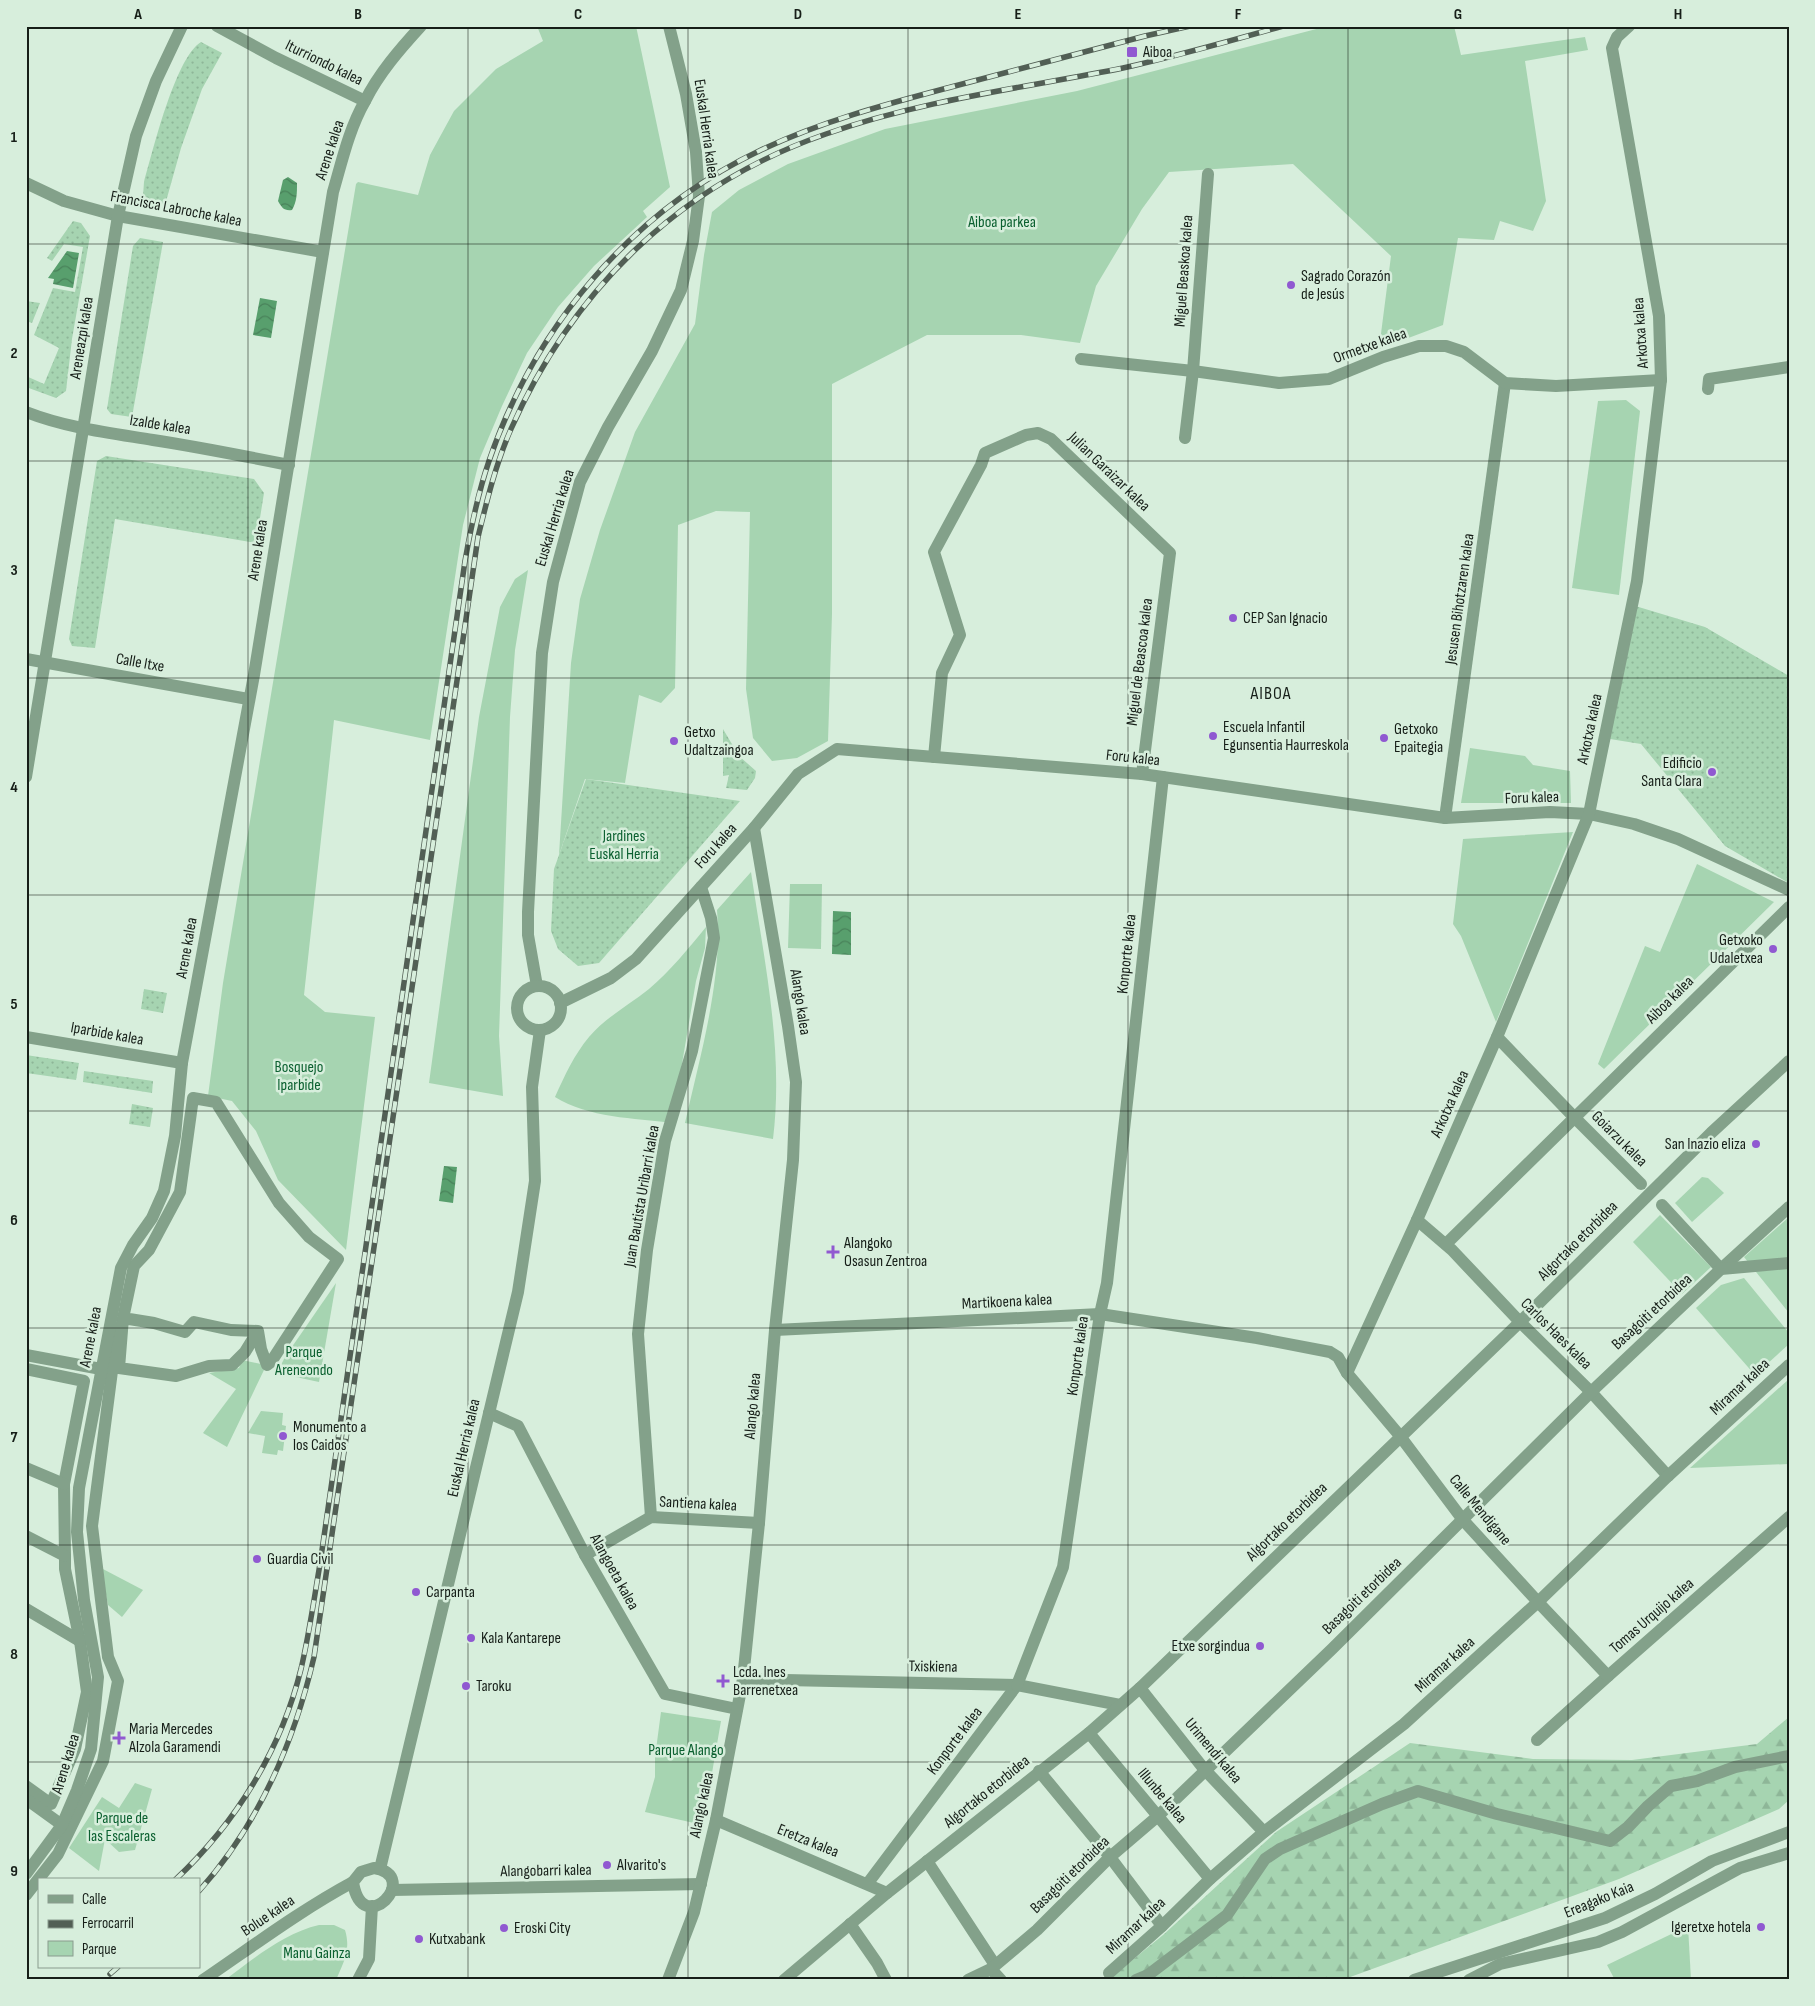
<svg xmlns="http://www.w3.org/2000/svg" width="1815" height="2006" font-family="'Sofia Sans Condensed',sans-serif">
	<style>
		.green { fill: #a6d4b1 }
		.forest { fill: url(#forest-firs) }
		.garden { fill: url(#garden-dots) }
		.water { fill: url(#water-waves) }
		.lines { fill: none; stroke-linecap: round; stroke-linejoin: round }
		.pedestrian { stroke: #83a18a; stroke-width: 12 }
		.minor { stroke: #83a18a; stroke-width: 12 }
		.tertiary { stroke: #83a18a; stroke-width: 12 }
		.rail-casing { stroke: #525f55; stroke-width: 5.5 }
		.rail { stroke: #d7eedc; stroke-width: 4; stroke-dasharray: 11; stroke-linecap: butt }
		.grid { fill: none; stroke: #161e18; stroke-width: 1; stroke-opacity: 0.55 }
		.poi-dot { fill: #9059d1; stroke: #d7eedc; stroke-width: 2 }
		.labels { text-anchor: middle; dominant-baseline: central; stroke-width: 5; stroke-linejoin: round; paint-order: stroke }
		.poi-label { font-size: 16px; fill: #161e18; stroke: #d7eedc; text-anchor: start }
		.street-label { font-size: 16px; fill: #161e18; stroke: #d7eedc }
		.park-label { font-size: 16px; fill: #0b6030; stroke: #d7eedc }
		.neighbourhood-label { font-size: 18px; letter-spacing: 1px; fill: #161e18; stroke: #d7eedc }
		.neatline { fill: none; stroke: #161e18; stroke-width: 2 }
		.grid-label { font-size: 16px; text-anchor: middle; font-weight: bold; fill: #161e18 }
	</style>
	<defs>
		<pattern id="forest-firs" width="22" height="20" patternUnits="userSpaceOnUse" patternTransform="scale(1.25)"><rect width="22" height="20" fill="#a6d4b1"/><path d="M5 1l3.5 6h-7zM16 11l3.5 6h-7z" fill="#8eb698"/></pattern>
		<pattern id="garden-dots" width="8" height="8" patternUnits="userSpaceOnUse" patternTransform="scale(1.25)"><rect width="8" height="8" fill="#a6d4b1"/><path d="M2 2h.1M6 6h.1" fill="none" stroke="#8eb698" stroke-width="1.8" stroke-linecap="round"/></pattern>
		<pattern id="water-waves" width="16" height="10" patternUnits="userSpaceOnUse" patternTransform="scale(1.25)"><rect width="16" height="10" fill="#589f6d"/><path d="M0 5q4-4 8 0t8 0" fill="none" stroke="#488159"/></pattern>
	</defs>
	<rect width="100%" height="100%" fill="#d7eedc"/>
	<g class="green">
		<polygon points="537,26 636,26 670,187 643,211 647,217 594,266 558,307 527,353 502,406 480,458 463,525 430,740 334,720 304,995 325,1012 375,1017 346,1250 278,1180 256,1131 232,1101 208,1096 223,983 356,184 358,182 418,195 430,155 454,111 496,69 543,41"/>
		<polygon points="1328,26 1454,26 1461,55 1585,37 1588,50 1525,61 1546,201 1533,231 1500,221 1494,240 1458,238 1443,325 1379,349 1391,256 1293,164 1169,172 1142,209 1096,286 1080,343 1021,335 927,335 832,384 832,614 828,741 797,758 772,761 753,738 746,689 750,512 716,511 678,525 675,688 661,703 639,695 625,783 585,779 559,855 571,663 580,599 600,530 635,432 695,324 704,255 712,212 739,190 788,164 885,129 1077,91"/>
		<polygon points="1626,400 1640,411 1619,595 1572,588 1598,401"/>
		<polygon points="528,570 515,650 510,717 499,1036 503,1096 429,1083 479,717 500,607 515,579"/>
		<polygon points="1470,748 1525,756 1533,765 1570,771 1571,803 1461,803"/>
		<polygon points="1573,832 1496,1022 1461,936 1453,924 1463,839"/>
		<polygon points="1697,864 1774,902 1604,1069 1598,1064 1645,946 1660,952"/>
		<path d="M751,872C764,960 784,1050 773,1139L685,1123C700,1056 723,979 717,910Z"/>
		<polygon points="790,884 822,884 821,949 788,948"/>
		<path d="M706,927L705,948L696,981L672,1123C634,1118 589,1118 555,1097C565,1075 574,1055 589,1037C606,1017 629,1005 649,989C670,971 689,948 706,927Z"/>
		<polygon points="1702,1177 1708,1178 1724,1193 1692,1222 1675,1203"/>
		<polygon points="1660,1215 1711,1267 1682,1294 1633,1242"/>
		<polygon points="1789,1217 1789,1313 1744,1257"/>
		<polygon points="1744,1278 1789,1333 1789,1344 1755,1375 1696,1308 1721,1285"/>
		<polygon points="336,1283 319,1382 277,1373 285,1357"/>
		<polygon points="242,1360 261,1364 264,1370 227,1447 203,1433 236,1389 209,1373 239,1368"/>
		<polygon points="1789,1379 1789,1464 1690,1468"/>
		<polygon points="261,1411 283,1413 282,1425 286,1426 283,1451 278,1450 277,1455 262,1453 265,1436 248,1433"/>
		<polygon points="101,1568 143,1590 122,1617 108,1605"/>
		<polygon points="661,1712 721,1721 703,1825 645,1812 655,1777 655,1757"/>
		<polygon points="135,1783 152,1789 135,1850 119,1852 105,1839 99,1871 69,1848 102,1797 119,1808"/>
		<path d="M319,1925H334L345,1930C351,1950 344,1961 336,1980H225C253,1959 284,1933 319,1925Z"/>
		<polygon points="1688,1926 1691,1980 1615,1980 1607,1965"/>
	</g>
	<polygon class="forest" points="1789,1717 1789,1800 1779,1809 1619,1879 1342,1980 1108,1980 1163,1935 1276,1832 1410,1743 1533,1759 1632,1760 1757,1744"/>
	<g class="garden">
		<path d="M201,42L222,53L202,89L181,148L165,205L146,201L143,196L144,182C153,151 175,58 201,42Z"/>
		<polygon points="73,221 81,223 90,236 72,339 66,391 56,398 26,387 26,376 44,384 59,348 34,335 53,288 75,292 83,247 64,244 52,261 47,258"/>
		<polygon points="140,238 163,242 132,417 111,414 107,409 133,246"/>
		<polygon points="26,301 40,303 32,323 26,321"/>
		<polygon points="106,456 254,479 264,493 256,543 115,519 95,648 72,646 69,639 97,461"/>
		<polygon points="1632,605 1705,627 1789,676 1789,879 1787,882 1725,846 1641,744 1610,739"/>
		<polygon points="723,729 739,756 756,771 755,778 747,790 726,788 729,775 723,776"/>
		<polygon points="586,779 740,801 599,963 578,966 558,949 551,931 554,869"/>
		<polygon points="144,989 167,993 163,1013 141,1009"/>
		<polygon points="26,1055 79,1063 76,1080 26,1073"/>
		<polygon points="84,1071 153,1081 152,1093 83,1082"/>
		<polygon points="132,1104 153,1108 150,1127 129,1124"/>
	</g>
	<g class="water">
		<path d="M288,177L297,183C297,193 297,201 292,210C284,211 282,208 278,201L283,180Z"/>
		<polygon points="67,251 79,253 73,288 53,284 54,279 48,278"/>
		<polygon points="260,298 277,301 271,338 253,335"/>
		<polygon points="833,911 851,912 851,955 832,954"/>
		<polygon points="444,1166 457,1167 453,1203 439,1201"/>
	</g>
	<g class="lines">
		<g class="pedestrian">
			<polyline points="1445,818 1505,383"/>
			<polyline points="1574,1117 1641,1184"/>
			<polyline points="1662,1205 1721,1269 1789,1207"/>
			<polyline points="1520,1322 1591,1392 1668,1476"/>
			<polyline points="26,1369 84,1381 64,1484 65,1556 65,1569 80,1641 87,1692 75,1749 51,1804 26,1786"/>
			<polyline points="1400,1436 1463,1520 1538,1602"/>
			<polyline points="26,1468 64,1484"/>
			<polyline points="26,1536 65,1556"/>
			<polyline points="26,1609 80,1641"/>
			<polyline points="1140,1688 1204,1769 1264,1832"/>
			<polyline points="1537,1740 1608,1676"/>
			<polyline points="1039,1771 1110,1857 1162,1926"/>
			<polyline points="927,1861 995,1965"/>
			<polyline points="868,1883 1017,1685"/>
			<polyline points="26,1895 58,1854 103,1761 118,1681 108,1657 92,1526 112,1371 134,1266 149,1250 180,1192 193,1098 216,1102 279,1203 309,1237 338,1259 271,1362 267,1365 261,1349 258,1331 231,1330 194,1322 185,1332 154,1323 123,1318 119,1368 176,1376 209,1366 232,1365 245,1352 258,1331"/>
			<polyline points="850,1924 877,1963 886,1980"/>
			<polyline points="991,1969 1001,1980"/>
			<polyline points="968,1980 991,1969 1037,1930 1110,1857 1158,1816 1332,1649 1591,1392 1721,1269 1789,1263"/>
			<polyline points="1136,1980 1148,1975 1227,1915 1265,1859 1280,1849 1382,1804 1418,1791 1497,1814 1610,1841 1628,1827 1648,1806 1671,1786 1697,1781 1735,1767 1789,1756"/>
		</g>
		<g class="minor">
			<polyline points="217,26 276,58 365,101"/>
			<polyline points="26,183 64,201 118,216 323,252"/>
			<polyline points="1081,359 1193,371 1279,383 1329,379 1383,357 1419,346 1446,346 1464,352 1505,383 1556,386 1661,380"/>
			<polyline points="1708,389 1709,379 1789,367"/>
			<path d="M26,412C67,428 110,433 153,440C199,447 244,456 289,465"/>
			<polyline points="1185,438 1193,371 1208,174"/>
			<polyline points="26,659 248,699"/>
			<polyline points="934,757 942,673 960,635 934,552 981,465 985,453 1026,435 1038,433 1051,439 1170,553 1142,774"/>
			<polyline points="26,777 118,216 136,136 156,81 182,26"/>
			<polyline points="560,1003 611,978 636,959 754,828 798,774 837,749 1142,774 1445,818 1550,812 1589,814 1634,824 1678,839 1789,890"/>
			<polyline points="26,1037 182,1063"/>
			<polyline points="1497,1037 1574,1117"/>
			<polyline points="1417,1220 1452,1250 1520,1322"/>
			<polyline points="1446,1244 1789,907"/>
			<polyline points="775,1330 1100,1314 1257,1338 1330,1352 1338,1357 1347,1373 1400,1436"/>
			<polyline points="26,1355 101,1369"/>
			<polyline points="1347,1373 1417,1220 1497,1037 1589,814 1594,789 1637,581 1661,380 1659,316 1612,48 1617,37 1629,26"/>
			<polyline points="489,1413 518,1426 585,1555 665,1694 737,1709"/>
			<polyline points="651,1517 638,1334 647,1250 665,1141 692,1051 714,938 711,918 701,887"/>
			<polyline points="585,1555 651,1517 759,1523"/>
			<polyline points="1538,1602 1608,1676 1789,1517"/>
			<polyline points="743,1679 1017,1685 1120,1705"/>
			<polyline points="1017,1685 1063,1567 1100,1314 1107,1283 1163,777"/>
			<polyline points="1089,1733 1210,1879"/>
			<polyline points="26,1799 62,1825"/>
			<polyline points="716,1820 887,1893"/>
			<path d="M26,1874L62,1825L77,1790L91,1749L98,1677L84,1600L77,1532L79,1488L121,1268L133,1245L152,1218L164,1191L175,1136L182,1063L254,675L333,192C342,161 349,129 365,101C379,73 400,49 421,26"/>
			<polyline points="392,1890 701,1884"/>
			<polyline points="1109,1973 1162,1926 1210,1879 1264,1832 1404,1724 1538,1602 1668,1476 1789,1365"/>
			<path d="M203,1980C253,1946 301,1910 353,1882"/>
			<polyline points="668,1980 694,1912 716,1820 743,1679 759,1523 775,1330 793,1160 796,1082 788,1026 754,828"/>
			<polyline points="1414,1980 1605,1918 1655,1894 1712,1861 1789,1832"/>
			<polyline points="1469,1980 1500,1964 1598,1942 1622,1932 1740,1868 1789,1853"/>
		</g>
		<g class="tertiary">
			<polyline points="537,986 528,935 528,912 542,653 553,582 580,482 608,427 652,351 681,290 693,241 699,196 696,152 686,94 669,26"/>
			<circle cx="539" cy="1008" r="22"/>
			<path d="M374,1868C423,1876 362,1941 353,1882L361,1872Z"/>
			<polyline points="380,1869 518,1292 535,1181 532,1087 540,1030"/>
			<polyline points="358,1980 369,1959 372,1906"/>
			<polyline points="784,1980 887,1893 1089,1733 1140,1688 1520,1322 1711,1133 1789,1061"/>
		</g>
		<g class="rail-casing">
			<g id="rail">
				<path d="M175,1880C236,1823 281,1750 301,1669C309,1635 314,1599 320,1564L465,561C471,527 478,493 489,461C535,326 632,211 761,150C822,121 887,104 951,87C1016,70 1080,53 1145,36L1190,26"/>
				<path d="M199,1891C258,1825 294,1743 314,1657L478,537C487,500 496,463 511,429C573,289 681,184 826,134C922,100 1023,88 1123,68C1177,56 1230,41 1283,26"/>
				<polyline points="110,1974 118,1967"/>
			</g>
		</g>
		<use href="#rail" class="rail"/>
	</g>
	<path class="grid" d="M248,26V1980M468,26V1980M688,26V1980M908,26V1980M1128,26V1980M1348,26V1980M1568,26V1980M26,244H1789M26,461H1789M26,678H1789M26,895H1789M26,1111H1789M26,1328H1789M26,1545H1789M26,1762H1789"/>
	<g class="poi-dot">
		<rect x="1126" y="46" width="12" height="12" rx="2.5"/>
		<circle cx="1291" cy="285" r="5"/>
		<circle cx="1233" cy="618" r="5"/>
		<circle cx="1213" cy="736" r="5"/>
		<circle cx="1384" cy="738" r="5"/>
		<circle cx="674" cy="741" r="5"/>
		<circle cx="1712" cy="772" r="5"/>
		<circle cx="1773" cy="949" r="5"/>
		<circle cx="1756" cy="1144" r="5"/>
		<path d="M830.5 1244.5h5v5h5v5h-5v5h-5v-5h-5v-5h5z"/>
		<circle cx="283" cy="1436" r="5"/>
		<circle cx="257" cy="1559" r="5"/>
		<circle cx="416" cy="1592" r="5"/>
		<circle cx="471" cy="1638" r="5"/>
		<circle cx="1260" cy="1646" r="5"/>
		<path d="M720.5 1673.5h5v5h5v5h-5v5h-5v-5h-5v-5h5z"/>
		<circle cx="466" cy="1686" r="5"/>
		<path d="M116.5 1730.5h5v5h5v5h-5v5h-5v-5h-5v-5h5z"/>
		<circle cx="607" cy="1865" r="5"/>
		<circle cx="1761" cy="1927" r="5"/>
		<circle cx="504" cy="1928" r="5"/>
		<circle cx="419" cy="1939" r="5"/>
	</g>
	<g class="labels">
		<g class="poi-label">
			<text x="1143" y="52">Aiboa</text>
			<text x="1301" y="276">Sagrado Corazón<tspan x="1301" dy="18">de Jesús</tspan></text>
			<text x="1243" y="618">CEP San Ignacio</text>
			<text x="1223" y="727">Escuela Infantil<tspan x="1223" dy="18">Egunsentia Haurreskola</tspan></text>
			<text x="1394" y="729">Getxoko<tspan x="1394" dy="18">Epaitegia</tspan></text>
			<text x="684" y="732">Getxo<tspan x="684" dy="18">Udaltzaingoa</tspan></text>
			<text x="1702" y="763" text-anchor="end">Edificio<tspan x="1702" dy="18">Santa Clara</tspan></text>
			<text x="1763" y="940" text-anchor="end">Getxoko<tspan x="1763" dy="18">Udaletxea</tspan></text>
			<text x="1746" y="1144" text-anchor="end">San Inazio eliza</text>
			<text x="844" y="1243">Alangoko<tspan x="844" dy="18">Osasun Zentroa</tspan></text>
			<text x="293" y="1427">Monumento a<tspan x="293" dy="18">los Caidos</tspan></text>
			<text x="267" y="1559">Guardia Civil</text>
			<text x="426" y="1592">Carpanta</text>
			<text x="481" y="1638">Kala Kantarepe</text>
			<text x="1250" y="1646" text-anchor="end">Etxe sorgindua</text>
			<text x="733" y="1672">Lcda. Ines<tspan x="733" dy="18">Barrenetxea</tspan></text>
			<text x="476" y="1686">Taroku</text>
			<text x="129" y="1729">Maria Mercedes<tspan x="129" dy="18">Alzola Garamendi</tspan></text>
			<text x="617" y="1865">Alvarito's</text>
			<text x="1751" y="1927" text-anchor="end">Igeretxe hotela</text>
			<text x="514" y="1928">Eroski City</text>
			<text x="429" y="1939">Kutxabank</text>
		</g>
		<g class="street-label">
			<text transform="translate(324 63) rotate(26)">Iturriondo kalea</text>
			<text transform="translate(706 129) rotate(82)">Euskal Herria kalea</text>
			<text transform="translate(330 150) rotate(-72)">Arene kalea</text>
			<text transform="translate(176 209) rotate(11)">Francisca Labroche kalea</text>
			<text transform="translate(1184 271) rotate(-86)">Miguel Beaskoa kalea</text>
			<text transform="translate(1641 333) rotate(-94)">Arkotxa kalea</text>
			<text transform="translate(82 338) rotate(-81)">Areneazpi kalea</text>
			<text transform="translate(1370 346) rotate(-20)">Ormetxe kalea</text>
			<text transform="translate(160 425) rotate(9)">Izalde kalea</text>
			<text transform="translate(1109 472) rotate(44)">Julian Garaizar kalea</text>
			<text transform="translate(555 518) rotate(-73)">Euskal Herria kalea</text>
			<text transform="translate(258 550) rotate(-81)">Arene kalea</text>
			<text transform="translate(1460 599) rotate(-82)">Jesusen Bihotzaren kalea</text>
			<text transform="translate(1140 662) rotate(-83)">Miguel de Beascoa kalea</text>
			<text transform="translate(140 663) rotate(10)">Calle Itxe</text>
			<text transform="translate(1590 729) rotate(-78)">Arkotxa kalea</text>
			<text transform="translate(1133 758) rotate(6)">Foru kalea</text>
			<text transform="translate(1532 798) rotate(-2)">Foru kalea</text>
			<text transform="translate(716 846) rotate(-48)">Foru kalea</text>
			<text transform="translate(187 948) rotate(-80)">Arene kalea</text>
			<text transform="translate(1127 954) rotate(-84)">Konporte kalea</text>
			<text transform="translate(1670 1000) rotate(-45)">Aiboa kalea</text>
			<text transform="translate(800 1002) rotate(81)">Alango kalea</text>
			<text transform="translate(107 1034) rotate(10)">Iparbide kalea</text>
			<text transform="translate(1450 1104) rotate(-66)">Arkotxa kalea</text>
			<text transform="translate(1619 1139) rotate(45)">Goiarzu kalea</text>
			<text transform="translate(642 1196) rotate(-80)">Juan Bautista Uribarri kalea</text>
			<text transform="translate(1578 1241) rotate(-45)">Algortako etorbidea</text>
			<text transform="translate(1007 1302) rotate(-3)">Martikoena kalea</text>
			<text transform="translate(1652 1312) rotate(-43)">Basagoiti etorbidea</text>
			<text transform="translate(1556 1334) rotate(45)">Carlos Haes kalea</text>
			<text transform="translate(91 1337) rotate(-79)">Arene kalea</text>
			<text transform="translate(1078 1356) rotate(-82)">Konporte kalea</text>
			<text transform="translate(1740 1387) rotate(-43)">Miramar kalea</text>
			<text transform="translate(753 1406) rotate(-85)">Alango kalea</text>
			<text transform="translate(464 1448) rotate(-77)">Euskal Herria kalea</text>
			<text transform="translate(698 1504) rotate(3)">Santiena kalea</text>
			<text transform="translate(1480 1510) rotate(50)">Calle Mendigane</text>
			<text transform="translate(1287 1522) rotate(-44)">Algortako etorbidea</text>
			<text transform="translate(614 1572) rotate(61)">Alangoeta kalea</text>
			<text transform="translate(1362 1596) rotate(-44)">Basagoiti etorbidea</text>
			<text transform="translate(1652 1616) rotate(-41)">Tomas Urquijo kalea</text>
			<text transform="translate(1445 1665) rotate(-42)">Miramar kalea</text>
			<text transform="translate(933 1667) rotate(1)">Txiskiena</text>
			<text transform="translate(955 1741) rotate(-53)">Konporte kalea</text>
			<text transform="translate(1213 1751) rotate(50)">Urimendi kalea</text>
			<text transform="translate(66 1764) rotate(-73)">Arene kalea</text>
			<text transform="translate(987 1792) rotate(-39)">Algortako etorbidea</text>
			<text transform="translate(1162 1796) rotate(50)">Illunbe kalea</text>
			<text transform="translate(702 1805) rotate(-78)">Alango kalea</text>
			<text transform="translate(808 1841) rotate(22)">Eretza kalea</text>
			<text transform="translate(546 1871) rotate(-1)">Alangobarri kalea</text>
			<text transform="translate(1070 1875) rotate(-44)">Basagoiti etorbidea</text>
			<text transform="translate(1599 1900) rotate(-22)">Ereagako Kaia</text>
			<text transform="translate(268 1916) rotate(-34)">Bolue kalea</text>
			<text transform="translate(1136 1926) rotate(-43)">Miramar kalea</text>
		</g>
		<g class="park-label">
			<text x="1002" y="222">Aiboa parkea</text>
			<text x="624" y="836">Jardines<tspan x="624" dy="18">Euskal Herria</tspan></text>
			<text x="299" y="1067">Bosquejo<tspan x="299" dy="18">Iparbide</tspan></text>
			<text x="304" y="1352">Parque<tspan x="304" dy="18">Areneondo</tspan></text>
			<text x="686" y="1750">Parque Alango</text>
			<text x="122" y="1818">Parque de<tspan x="122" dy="18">las Escaleras</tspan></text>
			<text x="317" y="1953">Manu Gainza</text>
		</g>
		<g class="neighbourhood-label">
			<text x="1271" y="693">AIBOA</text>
		</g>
	</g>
	<rect width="1815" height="2006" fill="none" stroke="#d7eedc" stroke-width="55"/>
	<rect x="38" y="1878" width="162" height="90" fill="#d7eedc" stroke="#8a9b8e"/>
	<rect x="48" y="1895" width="25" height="8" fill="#83a18a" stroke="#8a9b8e"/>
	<text x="82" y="1904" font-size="15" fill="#161e18">Calle</text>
	<rect x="48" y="1920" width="25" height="8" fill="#525f55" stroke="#8a9b8e"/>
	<text x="82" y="1928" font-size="15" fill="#161e18">Ferrocarril</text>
	<rect x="48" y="1941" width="25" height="15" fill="#a6d4b1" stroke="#8a9b8e"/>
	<text x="82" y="1954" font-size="15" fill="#161e18">Parque</text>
	<rect x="28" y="28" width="1760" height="1950" class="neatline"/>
	<g class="grid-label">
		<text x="138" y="19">A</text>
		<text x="358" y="19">B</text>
		<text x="578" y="19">C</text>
		<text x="798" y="19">D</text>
		<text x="1018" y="19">E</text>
		<text x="1238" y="19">F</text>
		<text x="1458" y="19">G</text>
		<text x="1678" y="19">H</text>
		<text x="14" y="142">1</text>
		<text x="14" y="358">2</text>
		<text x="14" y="575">3</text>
		<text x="14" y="792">4</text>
		<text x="14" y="1009">5</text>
		<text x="14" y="1225">6</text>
		<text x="14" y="1442">7</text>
		<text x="14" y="1659">8</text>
		<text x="14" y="1876">9</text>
	</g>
</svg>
